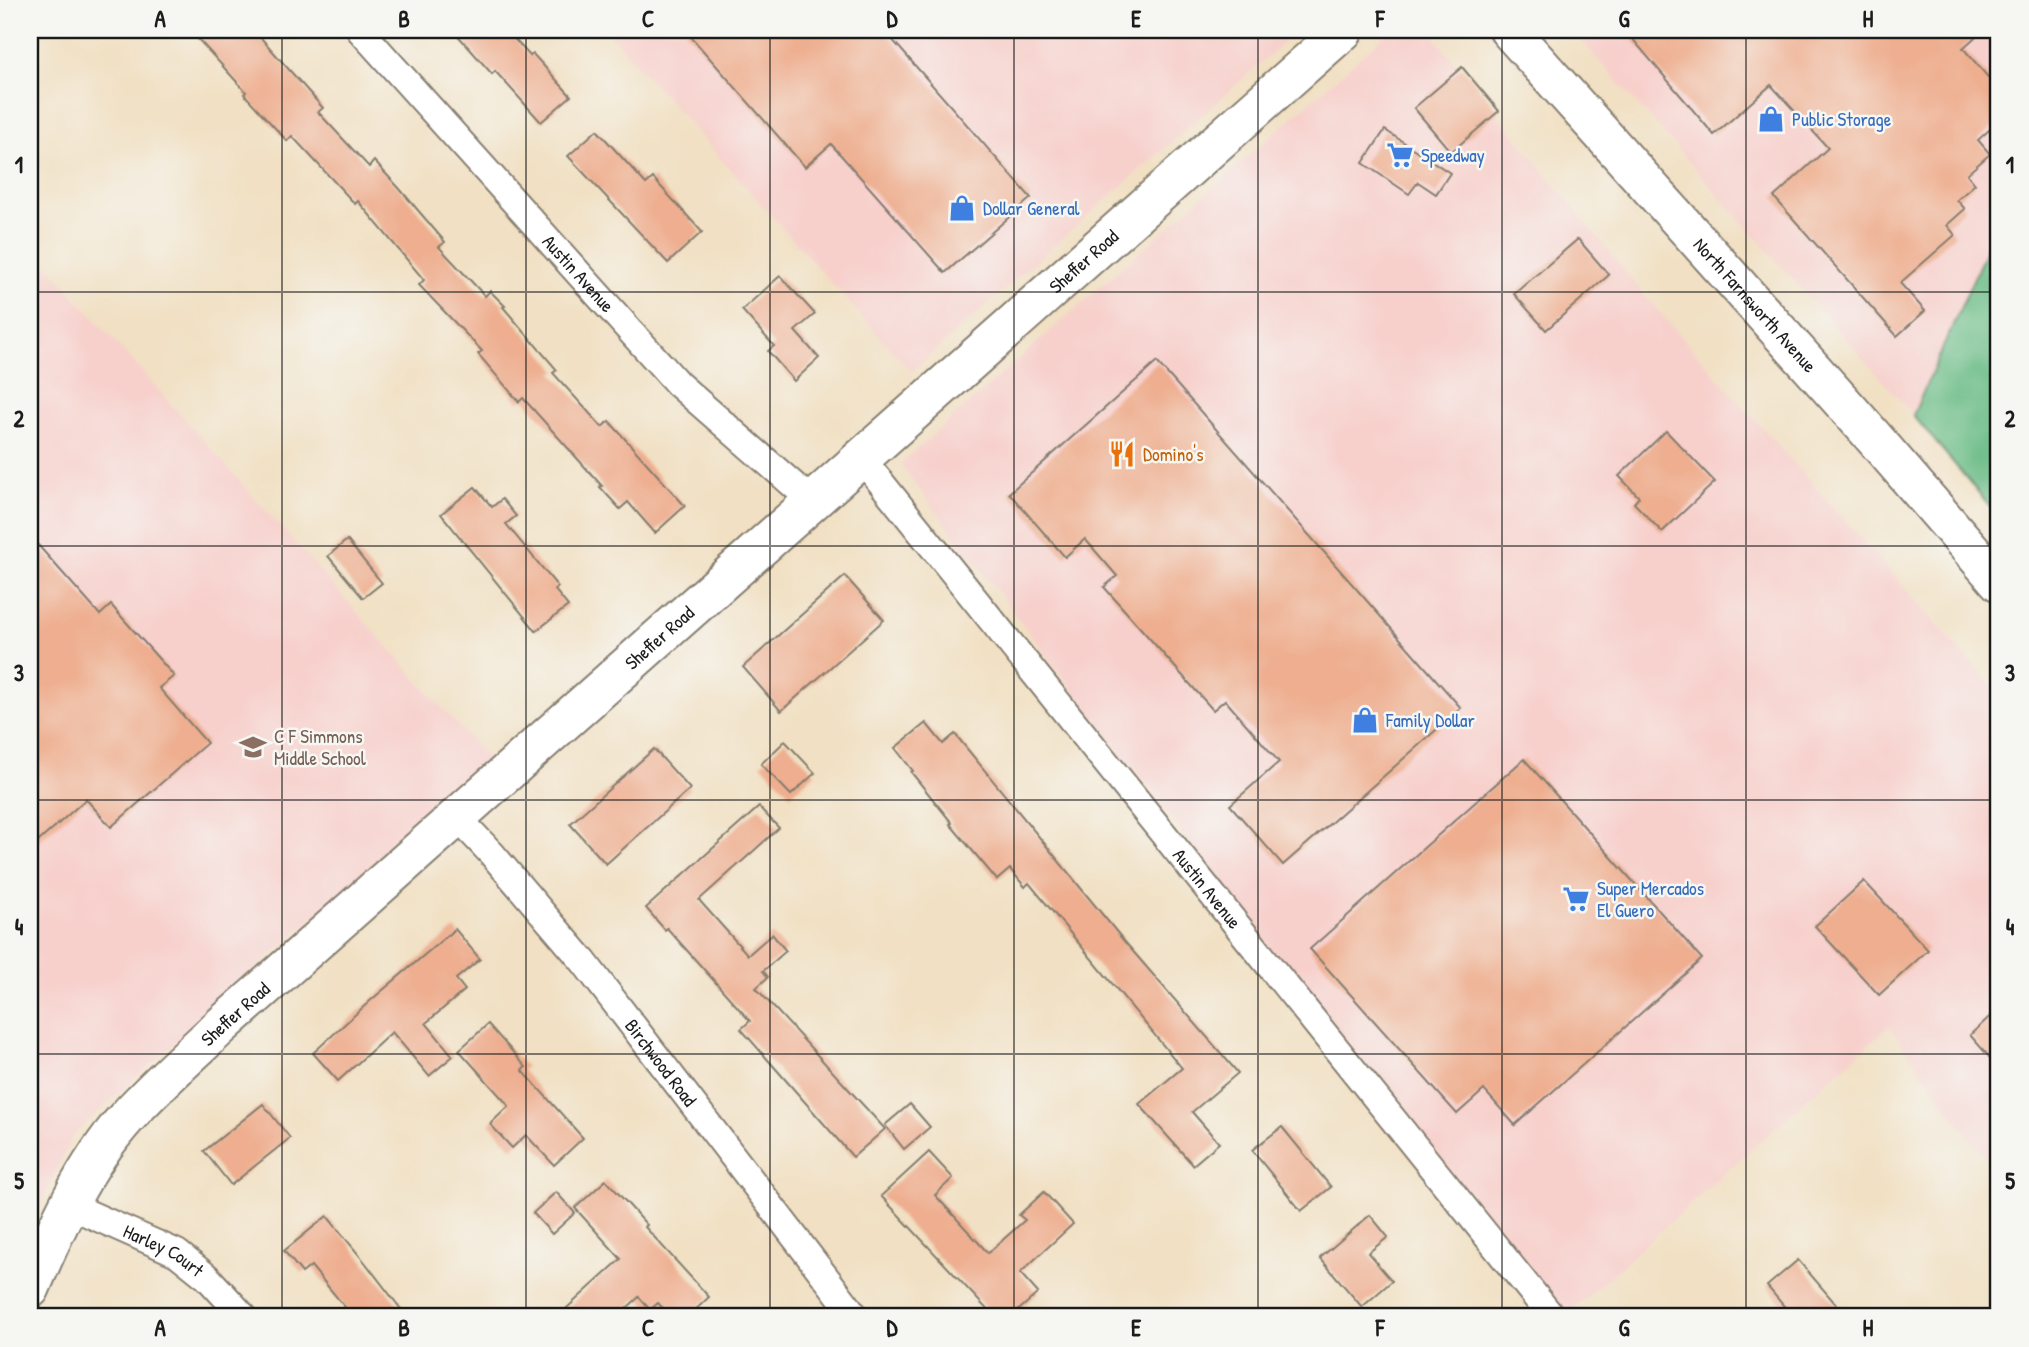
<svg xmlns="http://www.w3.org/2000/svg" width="2029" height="1347" font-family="'Patrick Hand',sans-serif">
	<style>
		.built { fill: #f7d0cc }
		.forest { fill: #6bbc86; stroke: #446c51; stroke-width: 2 }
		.building { fill: #eeae8f }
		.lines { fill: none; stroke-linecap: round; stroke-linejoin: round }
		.street-casing { stroke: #867e70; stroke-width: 30 }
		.secondary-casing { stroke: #867e70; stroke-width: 42 }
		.street { stroke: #fff; stroke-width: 26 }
		.secondary { stroke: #fff; stroke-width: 38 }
		.grid { fill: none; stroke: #1c1c1c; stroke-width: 2; stroke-opacity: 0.55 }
		.labels { text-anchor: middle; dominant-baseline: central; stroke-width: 5; stroke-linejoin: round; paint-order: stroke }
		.shop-label { font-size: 19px; fill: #366cbe; stroke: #f6f6f2; text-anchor: start }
		.street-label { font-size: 19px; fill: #1c1c1c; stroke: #f6f6f2 }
		.food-label { font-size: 19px; fill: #c56008; stroke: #f6f6f2; text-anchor: start }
		.education-label { font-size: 19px; fill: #785e54; stroke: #f6f6f2; text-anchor: start }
		.neatline { fill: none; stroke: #1c1c1c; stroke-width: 2.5 }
		.grid-label { font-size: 23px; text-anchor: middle; font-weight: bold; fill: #1c1c1c }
	</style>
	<rect width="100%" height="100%" fill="#f6f6f2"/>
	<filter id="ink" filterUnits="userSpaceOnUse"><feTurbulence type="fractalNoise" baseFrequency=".0143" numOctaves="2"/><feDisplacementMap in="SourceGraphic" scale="14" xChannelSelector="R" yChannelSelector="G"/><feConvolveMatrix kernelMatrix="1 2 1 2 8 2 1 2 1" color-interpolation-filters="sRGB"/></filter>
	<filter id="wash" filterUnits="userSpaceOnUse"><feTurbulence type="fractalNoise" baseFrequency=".00686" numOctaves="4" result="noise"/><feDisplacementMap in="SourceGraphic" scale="28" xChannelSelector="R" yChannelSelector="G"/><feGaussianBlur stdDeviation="1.57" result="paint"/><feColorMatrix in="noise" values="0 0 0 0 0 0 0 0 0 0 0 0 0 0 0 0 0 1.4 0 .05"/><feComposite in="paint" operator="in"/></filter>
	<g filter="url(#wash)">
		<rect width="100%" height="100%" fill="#f1e0c3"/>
		<g class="built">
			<polygon points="606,30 1298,30 911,372"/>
			<polygon points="1391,30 1429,30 1641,291 1999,694 1999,1177 1889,1026 1564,1317 1552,1317 900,464"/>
			<polygon points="1572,30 1999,30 1999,221 1913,415"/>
			<polygon points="30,246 488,759 73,1135 30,1229"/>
		</g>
		<polygon class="forest" points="1999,221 1999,517 1913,415"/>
		<g id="blocks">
			<g class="building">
				<polygon points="190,30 254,30 323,108 318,112 369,167 374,161 399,188 445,242 439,247 485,296 490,291 505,306 503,307 557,370 553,373 602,427 609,421 685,506 655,533 628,502 620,509 600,487 602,486 523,398 519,402 478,354 482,351 419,285 424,280 358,201 355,204 292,136 287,141 244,94 246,92"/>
				<polygon points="453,30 506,30 530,56 533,54 571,96 541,122 495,71 492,74"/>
				<polygon points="685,30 884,30 1031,198 945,273 831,144 805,167"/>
				<polygon points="1625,30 1983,30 1963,48 1999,90 1999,121 1978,140 1990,154 1967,174 1975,184 1957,200 1965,209 1947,225 1955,235 1900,283 1925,311 1897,336 1774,197 1828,148 1771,85 1714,135"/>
				<polygon points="1462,67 1499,111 1451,152 1414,108"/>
				<polygon points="597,130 646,184 653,178 702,232 668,263 568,156"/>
				<polygon points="1385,130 1450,173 1436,194 1418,182 1409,194 1363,163"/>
				<polygon points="1578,239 1609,275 1546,330 1514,294"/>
				<polygon points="780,276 815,314 795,331 819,358 794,381 768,351 774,346 742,310"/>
				<polygon points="1157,362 1461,708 1283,865 1230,805 1279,762 1225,700 1213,710 1104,587 1117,576 1085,539 1065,557 1009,493"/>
				<polygon points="1666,431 1715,482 1662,532 1634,503 1639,497 1619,476"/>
				<polygon points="475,487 492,507 502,499 516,516 506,524 558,587 555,590 568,606 536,631 441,514"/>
				<polygon points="30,536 100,615 111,605 174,676 159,688 207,743 111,827 86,799 30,849"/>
				<polygon points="347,540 382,583 363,598 328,556"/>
				<polygon points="845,576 884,620 781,711 743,667"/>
				<polygon points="926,723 943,744 955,734 1124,941 1238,1073 1192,1112 1219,1143 1193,1165 1139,1104 1182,1068 1029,883 1025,887 1010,869 997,880 950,824 952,823 911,772 913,771 895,748"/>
				<polygon points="785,741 815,773 791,795 761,764"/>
				<polygon points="654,749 690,789 606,864 570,824"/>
				<polygon points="1524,759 1702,959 1515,1125 1484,1090 1457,1114 1310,949"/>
				<polygon points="759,807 779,828 699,900 748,955 772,934 786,951 763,971 768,977 756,988 885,1129 853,1157 741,1029 750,1021 667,928 665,930 646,908"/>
				<polygon points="1864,881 1928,950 1879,995 1815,926"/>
				<polygon points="455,929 480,959 456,979 465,990 426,1023 453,1056 429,1076 392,1032 338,1081 313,1053 370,1001"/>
				<polygon points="1999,1008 1999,1068 1970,1035"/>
				<polygon points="488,1024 526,1067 522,1070 583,1138 554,1165 526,1135 512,1148 490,1124 509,1106 459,1050"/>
				<polygon points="263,1104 290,1138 231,1185 204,1151"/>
				<polygon points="910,1104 930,1127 904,1149 885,1125"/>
				<polygon points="1282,1127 1331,1187 1301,1211 1252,1150"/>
				<polygon points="929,1152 953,1178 935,1195 988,1253 1025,1220 1019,1215 1044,1192 1073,1224 1020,1273 1038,1293 1011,1317 994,1317 881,1196"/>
				<polygon points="606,1180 647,1225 645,1227 709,1297 688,1317 671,1317 658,1303 650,1310 639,1297 617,1317 557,1317 621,1259 575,1208"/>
				<polygon points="556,1192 575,1213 552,1234 533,1213"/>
				<polygon points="1370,1215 1388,1237 1368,1253 1392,1281 1362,1307 1320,1258"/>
				<polygon points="327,1216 364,1261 407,1317 353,1317 311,1266 302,1273 284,1251"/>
				<polygon points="1798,1260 1847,1317 1793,1317 1767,1286"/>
			</g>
		</g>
	</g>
	<g filter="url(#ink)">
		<use href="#blocks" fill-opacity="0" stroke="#867e70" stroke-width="2"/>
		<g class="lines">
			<g class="street-casing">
				<g id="street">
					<path id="s1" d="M360,30L678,384L813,502"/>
					<path id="s2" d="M862,459L1552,1317"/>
					<path id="s3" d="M458,818L492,854L584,962L856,1317"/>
					<path id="s4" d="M69,1205L177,1253L207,1277L244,1317"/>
				</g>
			</g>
			<g class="secondary-casing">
				<g id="secondary">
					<path id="s5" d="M1509,30L1862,424L1999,582"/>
					<path id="s6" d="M30,1289C56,1228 83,1166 127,1117C156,1085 189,1056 220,1027L1344,30"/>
				</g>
			</g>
			<use href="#street" class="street"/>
			<use href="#secondary" class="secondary"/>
		</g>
	</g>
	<path class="grid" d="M282,30V1317M526,30V1317M770,30V1317M1014,30V1317M1258,30V1317M1502,30V1317M1746,30V1317M30,292H1999M30,546H1999M30,800H1999M30,1054H1999"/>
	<defs>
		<g id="shop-bare" transform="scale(2.1)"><path d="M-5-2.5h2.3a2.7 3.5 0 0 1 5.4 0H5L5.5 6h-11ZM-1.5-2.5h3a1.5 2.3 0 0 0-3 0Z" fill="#3f7fe0" stroke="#f6f6f2" stroke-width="2.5" paint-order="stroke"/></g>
		<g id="supermarket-bare" transform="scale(2.1)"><path d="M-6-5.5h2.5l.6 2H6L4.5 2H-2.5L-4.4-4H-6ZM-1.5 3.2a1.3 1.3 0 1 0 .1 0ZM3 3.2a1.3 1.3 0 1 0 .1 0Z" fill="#3f7fe0" stroke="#f6f6f2" stroke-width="2.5" paint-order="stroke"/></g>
		<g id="restaurant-bare" transform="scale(2.1)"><path d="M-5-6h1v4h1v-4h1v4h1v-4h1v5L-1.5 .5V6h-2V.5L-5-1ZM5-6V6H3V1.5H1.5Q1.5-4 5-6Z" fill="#e8710a" stroke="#f6f6f2" stroke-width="2.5" paint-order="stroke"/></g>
		<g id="school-bare" transform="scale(2.1)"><path d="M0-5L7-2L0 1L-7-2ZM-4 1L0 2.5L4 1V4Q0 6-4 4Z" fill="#8d6e63" stroke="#f6f6f2" stroke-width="2.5" paint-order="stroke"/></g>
	</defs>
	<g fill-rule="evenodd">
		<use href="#shop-bare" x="1771" y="119"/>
		<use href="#supermarket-bare" x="1400" y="155"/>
		<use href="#shop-bare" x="962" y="208"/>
		<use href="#restaurant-bare" x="1122" y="454"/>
		<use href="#shop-bare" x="1365" y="720"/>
		<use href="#school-bare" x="253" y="747"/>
		<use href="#supermarket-bare" x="1576" y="899"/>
	</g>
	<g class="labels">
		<g class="shop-label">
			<text x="1792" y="119">Public Storage</text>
			<text x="1421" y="155">Speedway</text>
			<text x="983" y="208">Dollar General</text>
			<text x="1386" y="720">Family Dollar</text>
			<text x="1597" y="888">Super Mercados<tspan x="1597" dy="22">El Guero</tspan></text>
		</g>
		<g class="street-label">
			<text stroke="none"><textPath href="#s6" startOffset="1482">Sheffer Road</textPath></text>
			<text stroke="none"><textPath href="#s1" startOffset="327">Austin Avenue</textPath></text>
			<text stroke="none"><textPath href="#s5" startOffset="369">North Farnsworth Avenue</textPath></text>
			<text stroke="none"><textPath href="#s6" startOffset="915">Sheffer Road</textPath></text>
			<text stroke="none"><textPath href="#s2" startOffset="551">Austin Avenue</textPath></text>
			<text stroke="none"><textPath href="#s6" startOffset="348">Sheffer Road</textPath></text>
			<text stroke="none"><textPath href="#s3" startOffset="318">Birchwood Road</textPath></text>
			<text stroke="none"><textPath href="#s4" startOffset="105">Harley Court</textPath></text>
		</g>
		<g class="food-label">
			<text x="1143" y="454">Domino's</text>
		</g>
		<g class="education-label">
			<text x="274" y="736">C F Simmons<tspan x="274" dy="22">Middle School</tspan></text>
		</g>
	</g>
	<rect width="2029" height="1347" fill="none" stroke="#f6f6f2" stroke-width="77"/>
	<rect x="38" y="38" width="1952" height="1270" class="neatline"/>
	<g class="grid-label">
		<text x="160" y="27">A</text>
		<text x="404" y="27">B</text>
		<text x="648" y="27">C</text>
		<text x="892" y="27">D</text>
		<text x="1136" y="27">E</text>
		<text x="1380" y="27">F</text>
		<text x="1624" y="27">G</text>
		<text x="1868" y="27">H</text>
		<text x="19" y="173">1</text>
		<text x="2010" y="173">1</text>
		<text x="19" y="427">2</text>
		<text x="2010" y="427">2</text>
		<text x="19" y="681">3</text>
		<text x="2010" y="681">3</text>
		<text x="19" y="935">4</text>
		<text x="2010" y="935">4</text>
		<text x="19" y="1189">5</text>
		<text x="2010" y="1189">5</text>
		<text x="160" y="1336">A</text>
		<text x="404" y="1336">B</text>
		<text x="648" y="1336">C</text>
		<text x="892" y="1336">D</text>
		<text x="1136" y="1336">E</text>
		<text x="1380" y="1336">F</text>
		<text x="1624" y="1336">G</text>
		<text x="1868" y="1336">H</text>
	</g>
</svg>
